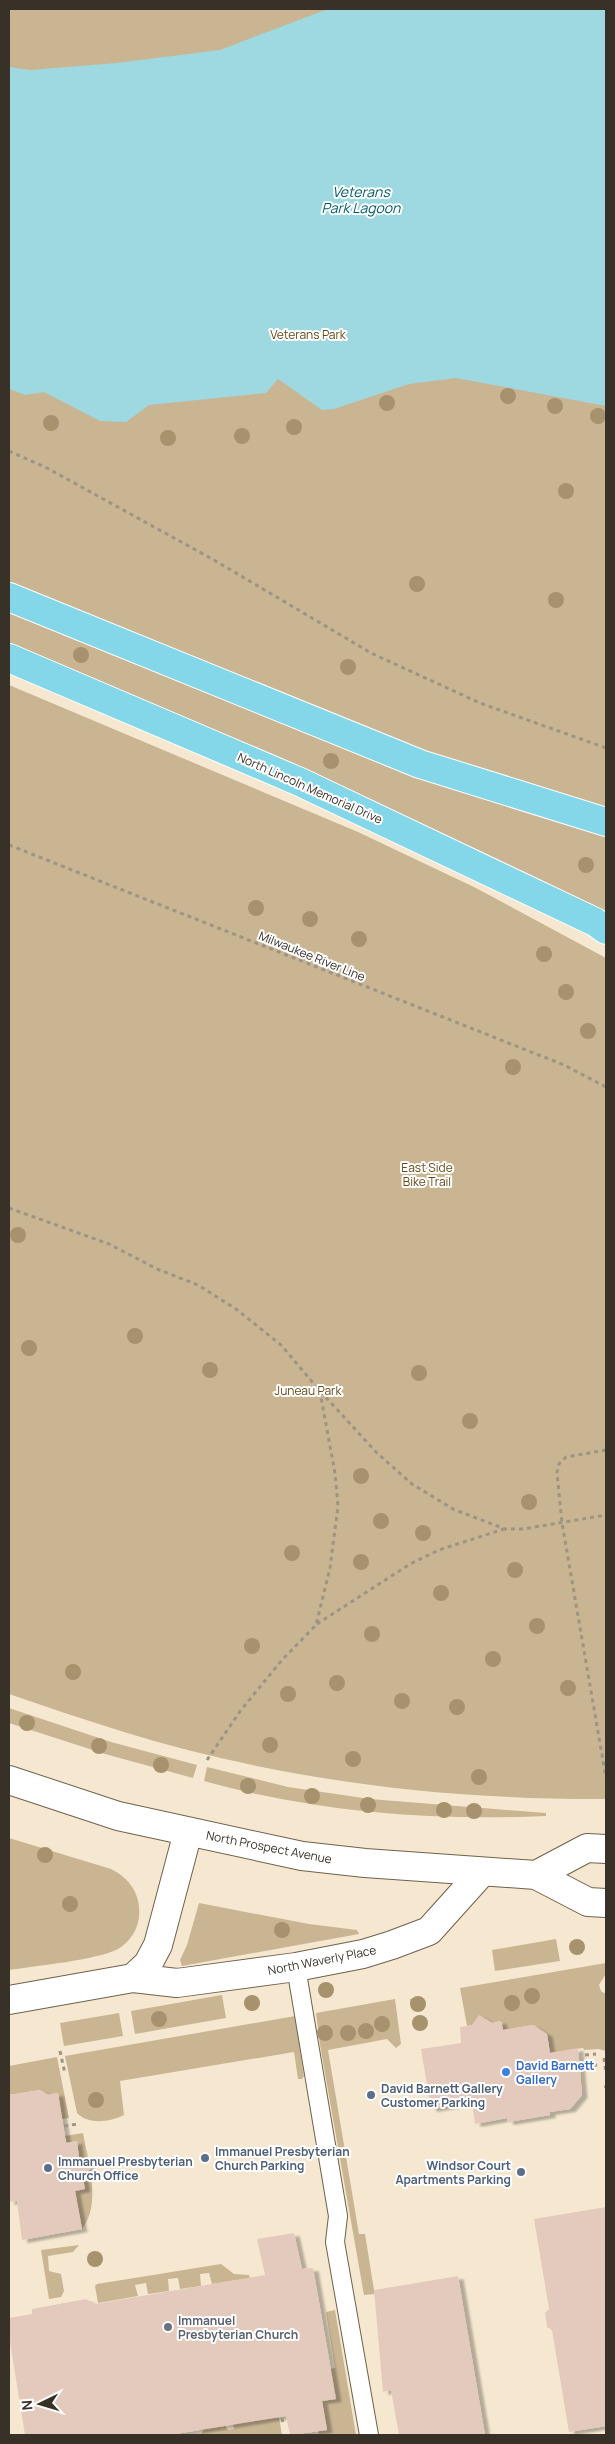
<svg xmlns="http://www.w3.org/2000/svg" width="615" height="2444" font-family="Manrope,sans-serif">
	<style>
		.green { fill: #cab593 }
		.water { fill: #9ed8e1 }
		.building { fill: #e4cabc; filter: url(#shadow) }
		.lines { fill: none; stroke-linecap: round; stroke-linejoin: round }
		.service-casing { stroke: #6e624d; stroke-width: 20 }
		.minor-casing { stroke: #6e624d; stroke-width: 30 }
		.secondary-casing { stroke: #6e624d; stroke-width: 30 }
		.primary-casing { stroke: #fff; stroke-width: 30 }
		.path { stroke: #9e9483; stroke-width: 3; stroke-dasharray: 4 4; stroke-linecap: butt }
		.service { stroke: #fff; stroke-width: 18 }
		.minor { stroke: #fff; stroke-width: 28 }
		.secondary { stroke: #fff; stroke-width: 28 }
		.primary { stroke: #83d7e9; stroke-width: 28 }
		.tree { fill: #a6926c }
		.shop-dot { fill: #3f7fe0; stroke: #fff; stroke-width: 2 }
		.service-dot { fill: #5c6f8a; stroke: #fff; stroke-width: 2 }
		.worship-dot { fill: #6b7280; stroke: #fff; stroke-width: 2 }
		.labels { text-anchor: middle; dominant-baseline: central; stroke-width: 4; stroke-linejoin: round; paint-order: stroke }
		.park-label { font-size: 12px; fill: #644b1b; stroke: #fff }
		.street-label { font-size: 12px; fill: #373128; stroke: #fff }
		.shop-label { font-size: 12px; font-weight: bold; fill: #366cbe; stroke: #fff; text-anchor: start }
		.service-label { font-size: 12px; font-weight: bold; fill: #4e5e75; stroke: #fff; text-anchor: start }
		.worship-label { font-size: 12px; font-weight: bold; fill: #5b616d; stroke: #fff; text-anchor: start }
		.water-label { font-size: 14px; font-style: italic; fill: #045a64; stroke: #fff }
	</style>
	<defs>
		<filter id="shadow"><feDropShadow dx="5.5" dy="3" stdDeviation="1" flood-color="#0004"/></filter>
	</defs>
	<rect width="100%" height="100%" fill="#f6e8d0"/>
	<g class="green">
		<polygon points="9,9 606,9 606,930 9,658"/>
		<path d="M9,685L358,832L476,888L606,958V1799C444,1800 279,1780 124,1732C85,1720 47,1707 9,1694Z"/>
		<polygon points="9,1708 111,1742 197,1765 193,1778 105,1754 9,1723"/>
		<path d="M207,1767L288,1787L370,1799L546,1813V1816C432,1821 314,1812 204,1781Z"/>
		<path d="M9,1838L111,1869C126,1876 138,1890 139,1907C141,1924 133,1940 118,1949C97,1960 35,1966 9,1970Z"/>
		<polygon points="199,1903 309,1924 357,1930 359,1934 182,1966 180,1960 187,1945"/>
		<polygon points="556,1939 560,1961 495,1971 492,1950"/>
		<polygon points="606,1963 606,1974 599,1985 601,1991 606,1994 606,2051 598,2049 584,2050 583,2048 550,2053 547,2034 533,2025 503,2030 501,2021 492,2023 486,2019 476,2020 473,2025 467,2026 460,1988"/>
		<polygon points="222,1995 226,2018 135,2034 131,2011"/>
		<polygon points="395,1999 401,2044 396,2048 387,2039 328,2050 359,2234 365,2234 374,2290 375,2294 364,2295 320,2045 316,2013"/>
		<polygon points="119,2013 123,2036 64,2046 60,2023"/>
		<path d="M295,2016L304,2076L302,2079H298L294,2052L120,2081L124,2115C110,2122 88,2125 77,2113L65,2056Z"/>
		<polygon points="57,2057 69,2118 62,2119 58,2093 47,2095 40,2090 9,2095 9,2066"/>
		<path d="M83,2133C88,2161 102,2204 82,2229L75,2191L87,2172L86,2163L79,2158L77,2141L67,2143L65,2136Z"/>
		<polygon points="79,2245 73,2252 48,2256 49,2271 61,2274 64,2291 61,2297 49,2299 41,2250"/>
		<polygon points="221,2264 234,2274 249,2275 250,2278 212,2284 209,2273 200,2274 201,2286 180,2289 178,2278 168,2279 169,2291 148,2294 146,2283 135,2285 138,2296 98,2303 95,2286 97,2284"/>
		<polygon points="335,2310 356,2435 319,2435 318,2431 327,2430 322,2401 335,2399 330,2369 335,2368 326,2312"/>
		<polygon points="279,2417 282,2435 200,2435 203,2432 202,2429 225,2426 228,2430 234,2429 233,2424"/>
	</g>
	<polygon class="water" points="328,9 606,9 606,406 456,378 409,384 334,409 322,410 278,379 266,393 149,405 126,422 100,421 44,392 25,395 9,389 9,67 30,70 117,63 220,50"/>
	<g class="building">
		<polygon points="479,2015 492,2023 501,2021 503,2030 533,2025 547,2034 550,2053 578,2048 582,2095 570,2109 550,2112 550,2115 508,2122 507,2118 475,2124 472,2102 431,2109 421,2049 461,2043 460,2027 472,2025"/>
		<polygon points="40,2090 49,2095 58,2093 66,2143 77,2141 79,2158 91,2168 83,2178 85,2189 75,2191 82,2229 22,2240 17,2201 9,2202 9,2095"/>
		<polygon points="606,2207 606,2426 569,2432 552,2330 547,2327 545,2313 549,2309 534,2219"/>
		<polygon points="294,2233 302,2269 313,2268 336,2399 322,2401 327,2430 290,2435 286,2416 169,2435 25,2435 9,2336 9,2318 32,2314 32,2309 86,2299 95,2304 265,2275 257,2239"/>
		<polygon points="458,2276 485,2435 399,2435 391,2390 383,2392 374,2290"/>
	</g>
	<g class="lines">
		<g class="service-casing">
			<polyline id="service" points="296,1967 338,2216 335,2242 369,2435"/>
		</g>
		<g class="minor-casing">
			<g id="minor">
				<polyline points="133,1978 177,1983 296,1967 363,1954 392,1945 429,1931 482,1872"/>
				<polyline points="9,2000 133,1978 148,1964 158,1945 188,1832"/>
			</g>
		</g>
		<g class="secondary-casing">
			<g id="secondary">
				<polyline points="9,1780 118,1816 302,1856 365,1863 536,1875 588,1902 606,1903"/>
				<polyline points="536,1875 587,1848 606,1849"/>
			</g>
		</g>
		<g class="primary-casing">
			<g id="primary">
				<polyline points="9,597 420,764 606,822"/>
				<polyline points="9,658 300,782 595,922 606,930"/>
			</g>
		</g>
		<g class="path">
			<polyline points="9,451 47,468 214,560 371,653 480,703 606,748"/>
			<polyline points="9,845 564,1065 606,1087"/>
			<polyline points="9,1208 109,1244 157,1269 198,1285 236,1309 281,1345 320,1391 377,1453 412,1484 453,1509 505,1529 523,1529 606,1515"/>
			<polyline points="606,1450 566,1457 559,1464 557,1473 562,1523 606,1778"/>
			<polyline points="317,1624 410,1564 439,1550 504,1529"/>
			<polyline points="207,1760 241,1710 282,1660 316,1625 330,1568 338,1506 335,1473 320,1392"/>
			<polyline points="412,1999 412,2004"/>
			<polyline points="60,2051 65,2074"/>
			<polyline points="585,2055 596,2054"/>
			<polyline points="604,2058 606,2073"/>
			<polyline points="586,2066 597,2065"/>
			<polyline points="605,2088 606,2086"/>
			<polyline points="64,2126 78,2124"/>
			<polyline points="282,2418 283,2423"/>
		</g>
		<use href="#service" class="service"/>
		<use href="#minor" class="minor"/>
		<use href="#secondary" class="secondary"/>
		<use href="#primary" class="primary"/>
	</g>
	<g class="tree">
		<circle cx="508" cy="396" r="8"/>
		<circle cx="387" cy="403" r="8"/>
		<circle cx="555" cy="406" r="8"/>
		<circle cx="598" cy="416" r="8"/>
		<circle cx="51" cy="423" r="8"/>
		<circle cx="294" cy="427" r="8"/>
		<circle cx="242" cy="436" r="8"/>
		<circle cx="168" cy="438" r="8"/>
		<circle cx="566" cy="491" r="8"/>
		<circle cx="417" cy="584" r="8"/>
		<circle cx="556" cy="600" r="8"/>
		<circle cx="81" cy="655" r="8"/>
		<circle cx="348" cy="667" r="8"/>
		<circle cx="331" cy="761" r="8"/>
		<circle cx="586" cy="865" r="8"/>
		<circle cx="256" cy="908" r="8"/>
		<circle cx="310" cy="919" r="8"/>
		<circle cx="359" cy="939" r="8"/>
		<circle cx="544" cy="954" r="8"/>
		<circle cx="566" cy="992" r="8"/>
		<circle cx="588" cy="1031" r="8"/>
		<circle cx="513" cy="1067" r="8"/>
		<circle cx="18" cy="1235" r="8"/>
		<circle cx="135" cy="1336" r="8"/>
		<circle cx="29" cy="1348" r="8"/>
		<circle cx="210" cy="1370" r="8"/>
		<circle cx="419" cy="1373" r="8"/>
		<circle cx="470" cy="1421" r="8"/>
		<circle cx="361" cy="1476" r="8"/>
		<circle cx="529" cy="1502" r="8"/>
		<circle cx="381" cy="1521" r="8"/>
		<circle cx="423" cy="1533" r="8"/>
		<circle cx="292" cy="1553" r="8"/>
		<circle cx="361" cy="1562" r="8"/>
		<circle cx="515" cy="1570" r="8"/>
		<circle cx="441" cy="1593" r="8"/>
		<circle cx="537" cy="1626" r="8"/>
		<circle cx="372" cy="1634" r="8"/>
		<circle cx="252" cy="1646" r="8"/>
		<circle cx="493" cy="1659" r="8"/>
		<circle cx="73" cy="1672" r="8"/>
		<circle cx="337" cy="1683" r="8"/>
		<circle cx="568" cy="1688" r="8"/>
		<circle cx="288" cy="1694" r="8"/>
		<circle cx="402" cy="1701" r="8"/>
		<circle cx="457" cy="1707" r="8"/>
		<circle cx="27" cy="1723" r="8"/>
		<circle cx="270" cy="1745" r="8"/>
		<circle cx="99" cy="1746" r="8"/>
		<circle cx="353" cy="1759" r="8"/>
		<circle cx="161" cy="1765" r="8"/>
		<circle cx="479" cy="1777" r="8"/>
		<circle cx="248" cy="1786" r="8"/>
		<circle cx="312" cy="1796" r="8"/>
		<circle cx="368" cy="1805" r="8"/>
		<circle cx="444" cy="1810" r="8"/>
		<circle cx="474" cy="1811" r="8"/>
		<circle cx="45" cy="1855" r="8"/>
		<circle cx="70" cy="1904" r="8"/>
		<circle cx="282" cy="1930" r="8"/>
		<circle cx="577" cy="1947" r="8"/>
		<circle cx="326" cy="1990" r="8"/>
		<circle cx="532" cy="1996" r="8"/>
		<circle cx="252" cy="2003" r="8"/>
		<circle cx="512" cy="2003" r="8"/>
		<circle cx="418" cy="2004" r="8"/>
		<circle cx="159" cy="2019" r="8"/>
		<circle cx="420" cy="2023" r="8"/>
		<circle cx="382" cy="2024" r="8"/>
		<circle cx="366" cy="2031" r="8"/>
		<circle cx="325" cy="2033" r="8"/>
		<circle cx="348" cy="2033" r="8"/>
		<circle cx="96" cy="2100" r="8"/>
		<circle cx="95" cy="2259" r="8"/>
	</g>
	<circle class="shop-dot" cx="506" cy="2072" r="5"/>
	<g class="service-dot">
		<circle cx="371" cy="2095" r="5"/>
		<circle cx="205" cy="2158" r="5"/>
		<circle cx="48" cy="2168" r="5"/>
		<circle cx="521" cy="2172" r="5"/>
	</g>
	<circle class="worship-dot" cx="168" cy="2327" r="5"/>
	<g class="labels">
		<g class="park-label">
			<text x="308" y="334">Veterans Park</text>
			<text x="427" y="1167">East Side<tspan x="427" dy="14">Bike Trail</tspan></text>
			<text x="308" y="1390">Juneau Park</text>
		</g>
		<g class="street-label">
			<text transform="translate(310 788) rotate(24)">North Lincoln Memorial Drive</text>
			<text transform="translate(312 956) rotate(22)">Milwaukee River Line</text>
			<text transform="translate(269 1847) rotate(11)">North Prospect Avenue</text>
			<text transform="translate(322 1960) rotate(-11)">North Waverly Place</text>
		</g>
		<g class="shop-label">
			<text x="516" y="2065">David Barnett<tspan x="516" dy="14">Gallery</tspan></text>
		</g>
		<g class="service-label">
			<text x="381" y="2088">David Barnett Gallery<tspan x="381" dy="14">Customer Parking</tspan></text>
			<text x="215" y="2151">Immanuel Presbyterian<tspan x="215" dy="14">Church Parking</tspan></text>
			<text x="58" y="2161">Immanuel Presbyterian<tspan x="58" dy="14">Church Office</tspan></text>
			<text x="511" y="2165" text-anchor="end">Windsor Court<tspan x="511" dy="14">Apartments Parking</tspan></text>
		</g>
		<g class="worship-label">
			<text x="178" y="2320">Immanuel<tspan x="178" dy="14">Presbyterian Church</tspan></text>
		</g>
		<g class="water-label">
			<text x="361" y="191">Veterans<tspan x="361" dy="16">Park Lagoon</tspan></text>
		</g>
	</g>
	<rect width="615" height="2444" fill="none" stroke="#373128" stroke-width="20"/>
	<g transform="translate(40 2404) rotate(265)" stroke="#ffffff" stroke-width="4" paint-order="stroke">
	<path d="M0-4L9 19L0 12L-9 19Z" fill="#373128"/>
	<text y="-8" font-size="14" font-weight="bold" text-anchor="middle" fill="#373128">N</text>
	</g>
</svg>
